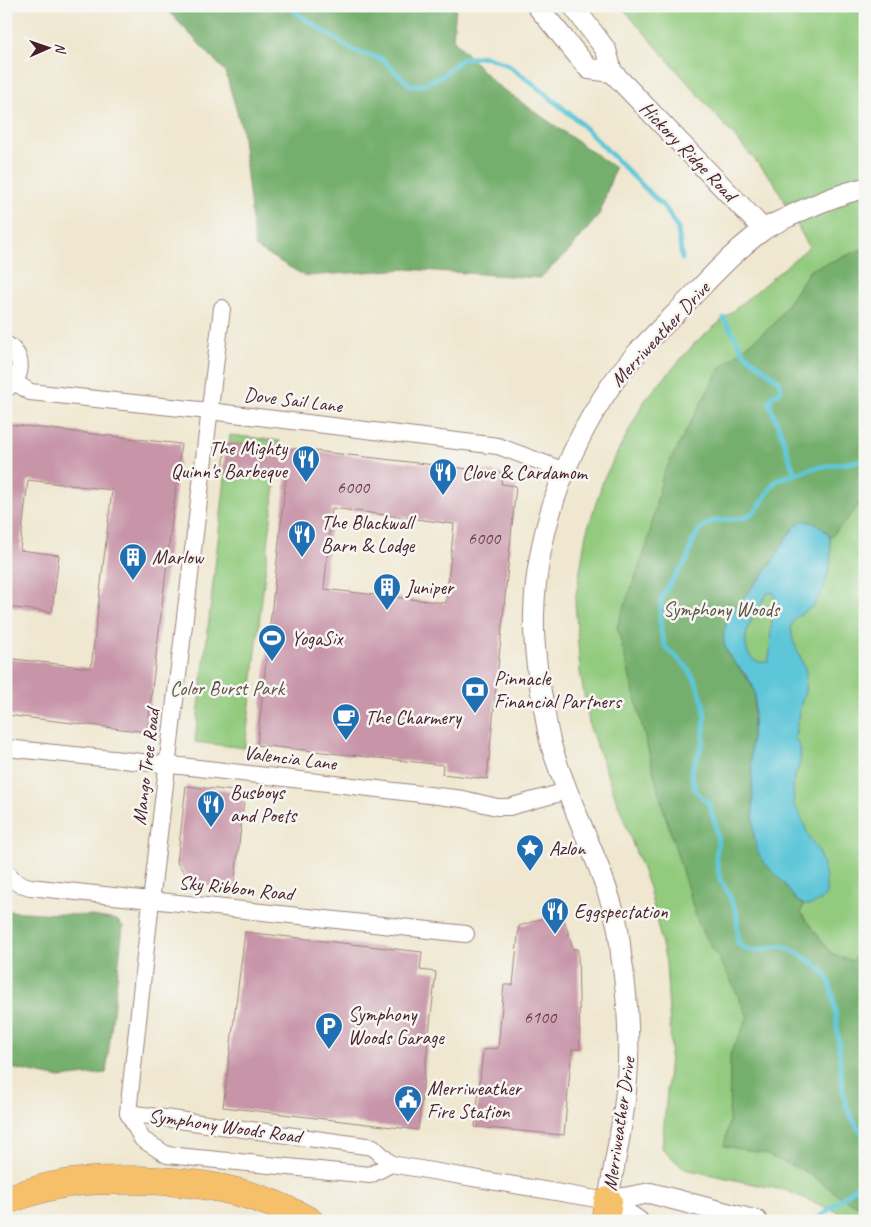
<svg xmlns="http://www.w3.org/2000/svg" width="871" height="1227" font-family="Caveat,sans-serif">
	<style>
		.green { fill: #92cb7e; stroke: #6e7554 }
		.forest { fill: #75af6d; stroke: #60674c }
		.water { fill: #5dc6d8; stroke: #547282; fill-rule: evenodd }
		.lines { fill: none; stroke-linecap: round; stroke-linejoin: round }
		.stream { stroke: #5dc6d8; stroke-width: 5 }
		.building { fill: #c794a8; fill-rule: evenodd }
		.minor-casing { stroke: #9c837d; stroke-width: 18 }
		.tertiary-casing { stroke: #9c837d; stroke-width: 22 }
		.motorway-casing { stroke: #9c837d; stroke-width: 29 }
		.minor { stroke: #fff; stroke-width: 16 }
		.tertiary { stroke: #fff; stroke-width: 20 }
		.motorway { stroke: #f6c06b; stroke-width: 28 }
		.labels { text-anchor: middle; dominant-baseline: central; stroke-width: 5; stroke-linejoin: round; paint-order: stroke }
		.number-label { font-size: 18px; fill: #693c4a }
		.street-label { font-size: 20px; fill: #4a1f2b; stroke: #f6f6f2 }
		.poi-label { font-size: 20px; fill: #4a1f2b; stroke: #f6f6f2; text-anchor: start }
		.park-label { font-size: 20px; fill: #605344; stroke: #f6f6f2 }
	</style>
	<rect width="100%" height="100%" fill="#f6f6f2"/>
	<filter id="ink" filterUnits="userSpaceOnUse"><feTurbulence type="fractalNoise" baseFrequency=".02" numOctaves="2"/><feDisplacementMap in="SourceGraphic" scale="10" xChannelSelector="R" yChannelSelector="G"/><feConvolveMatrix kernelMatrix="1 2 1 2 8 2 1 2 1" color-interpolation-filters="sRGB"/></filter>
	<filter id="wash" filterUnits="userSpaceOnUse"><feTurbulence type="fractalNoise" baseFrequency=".0096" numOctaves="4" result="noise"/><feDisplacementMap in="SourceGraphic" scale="20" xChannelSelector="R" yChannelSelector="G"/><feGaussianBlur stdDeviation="1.12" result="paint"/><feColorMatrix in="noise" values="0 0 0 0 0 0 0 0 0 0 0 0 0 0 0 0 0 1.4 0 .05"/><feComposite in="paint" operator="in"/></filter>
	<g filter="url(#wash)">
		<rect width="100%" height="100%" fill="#efe7cf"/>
		<g class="green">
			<polygon points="621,6 865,6 865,1221 859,1221 787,1191 684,1169 662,1148 671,1045 666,962 649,888 590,728 580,672 575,601 586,534 604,478 645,400 695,343 809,247 774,182"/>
			<polygon points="230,435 280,441 245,748 195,742"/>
		</g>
		<g class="forest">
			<polygon points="167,6 456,6 453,39 494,83 615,168 599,215 569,251 540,278 407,269 305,276 255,247 242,129 225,71 170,13"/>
			<polygon points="865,248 865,493 852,514 830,538 824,529 792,529 768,568 739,603 730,618 724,633 724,643 728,655 750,682 755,692 751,747 754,838 771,869 785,884 794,898 803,905 801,913 831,953 852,961 865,946 865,1206 848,1202 807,1172 762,1153 724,1146 729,1122 730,1054 748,1017 728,975 698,923 661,801 617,626 647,545 663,474 720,368 774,324 810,270"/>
			<polygon points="6,911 91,916 117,920 123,926 106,1073 60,1078 6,1067"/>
		</g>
		<path class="water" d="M802,521L814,523L824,529L830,538L831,550L830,567L824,588L814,605L794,619L791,629L793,640L806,671L805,691L799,711L795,738L800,747L801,755L799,767L794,777L793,791L794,805L799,812L810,839L818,849L826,876V895C812,909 802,909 790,892C782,878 766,868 759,854C752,839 754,822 753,805C753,786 751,767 751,748C752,731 755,713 755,695C754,672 719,660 724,632C729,608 753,589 767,570C779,553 785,534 802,521ZM772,592L775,596C775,607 772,618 771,629C770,640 771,651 768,662C761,663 754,662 750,656C737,636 757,611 767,594Z"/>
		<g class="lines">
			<g class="stream">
				<polyline points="289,6 302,17 354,51 382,59 410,85 422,85 442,76 462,59 485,56 506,64 527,79 576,119 666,209 678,229 682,259"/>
				<polyline points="724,318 744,353 779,381 781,389 779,393 773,395 769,402 784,441 794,473"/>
				<path d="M865,460L814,468L776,480L756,511L744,518L713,521L700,529L693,541L687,560L673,579L662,597L660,613L661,632L666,648L686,666L696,682L703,702L705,718L703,743L691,771L695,790L709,804L715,823L718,841L716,856L720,880L727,890L737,914L738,944C759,959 766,943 785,947C791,948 816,965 821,969C841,985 837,1077 846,1104C850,1117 857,1127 865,1138"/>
				<polyline points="815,1221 855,1188 865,1176"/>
			</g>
		</g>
		<g id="blocks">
			<g class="building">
				<polygon points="6,424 181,444 147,732 6,715 6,658 91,668 112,490 28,480 20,550 59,555 52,612 6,607"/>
				<path d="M226,442L289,448L503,473L501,484L516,486L487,779L442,774L443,765L257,745L286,477L223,471ZM332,508L454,524L446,603L324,589Z"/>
				<polygon points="186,786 245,792 234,887 192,882 177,863"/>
				<polygon points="562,912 573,949 578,949 580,1049 572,1049 564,1135 475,1127 483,1050 498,1048 504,985 513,985 519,926"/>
				<polygon points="245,932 422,952 420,970 436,972 418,1130 223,1107"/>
			</g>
		</g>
	</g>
	<g filter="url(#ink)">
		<use href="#blocks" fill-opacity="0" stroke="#9c837d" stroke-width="1"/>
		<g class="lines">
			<g class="minor-casing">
				<g id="minor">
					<path d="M6,344C24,355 24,375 8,388"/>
					<polyline points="15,382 30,392 209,411 498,446 565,471"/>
					<polyline points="6,748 190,767 463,799 497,807 509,807 567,791"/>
					<polyline points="6,872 17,883 30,887 466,934"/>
					<polyline points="128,1113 151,901 222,308"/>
					<polyline points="128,1113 373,1147 391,1164 608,1201"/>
					<polyline points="128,1113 142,1139 167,1155 370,1175 391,1164"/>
				</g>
			</g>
			<g class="tertiary-casing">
				<g id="tertiary">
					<polyline points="537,6 589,69 612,72"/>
					<polyline points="573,6 606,50 612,72 763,229"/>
					<path d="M608,1201C613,1170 620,1139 624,1108C631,1057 629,1005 621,955C620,943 619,931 616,920C601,861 570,807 552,748C548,735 546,721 544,708C538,678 533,645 534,614C536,534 565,453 610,387C628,360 653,336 676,313C704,285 730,254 762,231C769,225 779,222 788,217C813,205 838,194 865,188"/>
					<polyline points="608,1201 650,1193 757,1221"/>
					<polyline points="608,1201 638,1221"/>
				</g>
			</g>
			<g class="motorway-casing">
				<g id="motorway">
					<path d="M6,1200C23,1195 40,1188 58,1185C83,1180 108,1180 133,1180C198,1181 252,1189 309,1221"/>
					<polyline points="605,1221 608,1201"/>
				</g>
			</g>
			<use href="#minor" class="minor"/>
			<use href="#tertiary" class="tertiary"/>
			<use href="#motorway" class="motorway"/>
		</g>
	</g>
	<defs>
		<g id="restaurant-pin" transform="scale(1.4375)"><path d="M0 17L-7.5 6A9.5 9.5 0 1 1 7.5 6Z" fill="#1f6fb2" stroke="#f6f6f2"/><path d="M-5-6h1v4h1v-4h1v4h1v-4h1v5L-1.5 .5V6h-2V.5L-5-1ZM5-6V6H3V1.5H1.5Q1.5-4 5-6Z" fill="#fff"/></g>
		<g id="building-pin" transform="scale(1.4375)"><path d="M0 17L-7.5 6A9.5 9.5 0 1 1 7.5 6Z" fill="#1f6fb2" stroke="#f6f6f2"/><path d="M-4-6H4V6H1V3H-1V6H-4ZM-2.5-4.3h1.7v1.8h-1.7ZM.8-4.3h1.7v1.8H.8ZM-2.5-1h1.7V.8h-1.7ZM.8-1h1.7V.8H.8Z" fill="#fff"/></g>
		<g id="stadium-pin" transform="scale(1.4375)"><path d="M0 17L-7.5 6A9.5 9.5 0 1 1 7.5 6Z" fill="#1f6fb2" stroke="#f6f6f2"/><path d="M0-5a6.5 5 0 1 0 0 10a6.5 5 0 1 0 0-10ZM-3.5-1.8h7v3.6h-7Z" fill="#fff"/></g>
		<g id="bank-pin" transform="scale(1.4375)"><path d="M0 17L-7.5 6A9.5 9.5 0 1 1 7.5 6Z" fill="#1f6fb2" stroke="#f6f6f2"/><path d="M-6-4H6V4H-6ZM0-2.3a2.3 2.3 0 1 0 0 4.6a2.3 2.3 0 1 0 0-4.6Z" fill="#fff"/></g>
		<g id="cafe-pin" transform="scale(1.4375)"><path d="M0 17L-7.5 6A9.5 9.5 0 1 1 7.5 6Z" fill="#1f6fb2" stroke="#f6f6f2"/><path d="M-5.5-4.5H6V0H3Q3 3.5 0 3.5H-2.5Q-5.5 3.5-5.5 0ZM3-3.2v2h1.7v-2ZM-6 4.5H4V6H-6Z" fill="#fff"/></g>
		<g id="sight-pin" transform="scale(1.4375)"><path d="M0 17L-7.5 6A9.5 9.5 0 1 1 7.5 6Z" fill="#1f6fb2" stroke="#f6f6f2"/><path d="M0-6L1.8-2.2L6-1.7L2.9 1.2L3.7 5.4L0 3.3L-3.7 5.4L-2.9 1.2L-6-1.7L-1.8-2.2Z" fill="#fff"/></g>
		<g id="parking-pin" transform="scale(1.4375)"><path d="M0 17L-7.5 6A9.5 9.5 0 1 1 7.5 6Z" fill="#1f6fb2" stroke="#f6f6f2"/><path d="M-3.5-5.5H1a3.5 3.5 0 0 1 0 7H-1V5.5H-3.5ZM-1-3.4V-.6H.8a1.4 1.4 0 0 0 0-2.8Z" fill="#fff"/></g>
		<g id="civic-pin" transform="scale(1.4375)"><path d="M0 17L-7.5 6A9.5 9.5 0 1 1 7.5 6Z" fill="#1f6fb2" stroke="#f6f6f2"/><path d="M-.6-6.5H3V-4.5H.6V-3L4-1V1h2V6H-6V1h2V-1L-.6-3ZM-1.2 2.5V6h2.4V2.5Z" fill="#fff"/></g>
	</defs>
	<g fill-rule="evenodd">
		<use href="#restaurant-pin" x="306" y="459"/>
		<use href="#restaurant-pin" x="443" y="472"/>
		<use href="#restaurant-pin" x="302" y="534"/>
		<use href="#building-pin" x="133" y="557"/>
		<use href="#building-pin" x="387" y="587"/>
		<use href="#stadium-pin" x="272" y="638"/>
		<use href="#bank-pin" x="475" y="690"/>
		<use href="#cafe-pin" x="346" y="717"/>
		<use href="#restaurant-pin" x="211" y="804"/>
		<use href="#sight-pin" x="530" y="848"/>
		<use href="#restaurant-pin" x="555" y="911"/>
		<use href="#parking-pin" x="329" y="1026"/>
		<use href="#civic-pin" x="408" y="1099"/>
	</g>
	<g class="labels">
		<g class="number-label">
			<text x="353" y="487">6000</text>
			<text x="484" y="538">6000</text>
			<text x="540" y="1017">6100</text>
		</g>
		<g class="street-label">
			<text transform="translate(688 151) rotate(46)">Hickory Ridge Road</text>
			<text transform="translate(660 334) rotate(-47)">Merriweather Drive</text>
			<text transform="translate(293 400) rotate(7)">Dove Sail Lane</text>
			<text transform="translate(290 758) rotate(7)">Valencia Lane</text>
			<text transform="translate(146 767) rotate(-83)">Mango Tree Road</text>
			<text transform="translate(236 888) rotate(6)">Sky Ribbon Road</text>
			<text transform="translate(619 1124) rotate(-82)">Merriweather Drive</text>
			<text transform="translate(225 1126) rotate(8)">Symphony Woods Road</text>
		</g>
		<g class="poi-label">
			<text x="287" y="448" text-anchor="end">The Mighty<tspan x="287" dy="23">Quinn's Barbeque</tspan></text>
			<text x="462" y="472">Clove &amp; Cardamom</text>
			<text x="321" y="522">The Blackwall<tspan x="321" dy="23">Barn &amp; Lodge</tspan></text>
			<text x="152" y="557">Marlow</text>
			<text x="406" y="587">Juniper</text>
			<text x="291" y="638">YogaSix</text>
			<text x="494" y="678">Pinnacle<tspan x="494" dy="23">Financial Partners</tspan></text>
			<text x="365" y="717">The Charmery</text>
			<text x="230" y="792">Busboys<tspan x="230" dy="23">and Poets</tspan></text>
			<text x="549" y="848">Azlon</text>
			<text x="574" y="911">Eggspectation</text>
			<text x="348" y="1014">Symphony<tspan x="348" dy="23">Woods Garage</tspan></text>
			<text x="427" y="1088">Merriweather<tspan x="427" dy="23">Fire Station</tspan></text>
		</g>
		<g class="park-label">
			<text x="721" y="609">Symphony Woods</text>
			<text x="227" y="688">Color Burst Park</text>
		</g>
	</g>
	<rect width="871" height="1227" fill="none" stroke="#f6f6f2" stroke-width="25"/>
	<g transform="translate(48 48) rotate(88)" stroke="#f6f6f2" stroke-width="4" paint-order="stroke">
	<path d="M0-4L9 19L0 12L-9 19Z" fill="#4a1f2b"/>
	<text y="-8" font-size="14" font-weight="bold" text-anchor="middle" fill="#4a1f2b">N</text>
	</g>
</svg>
